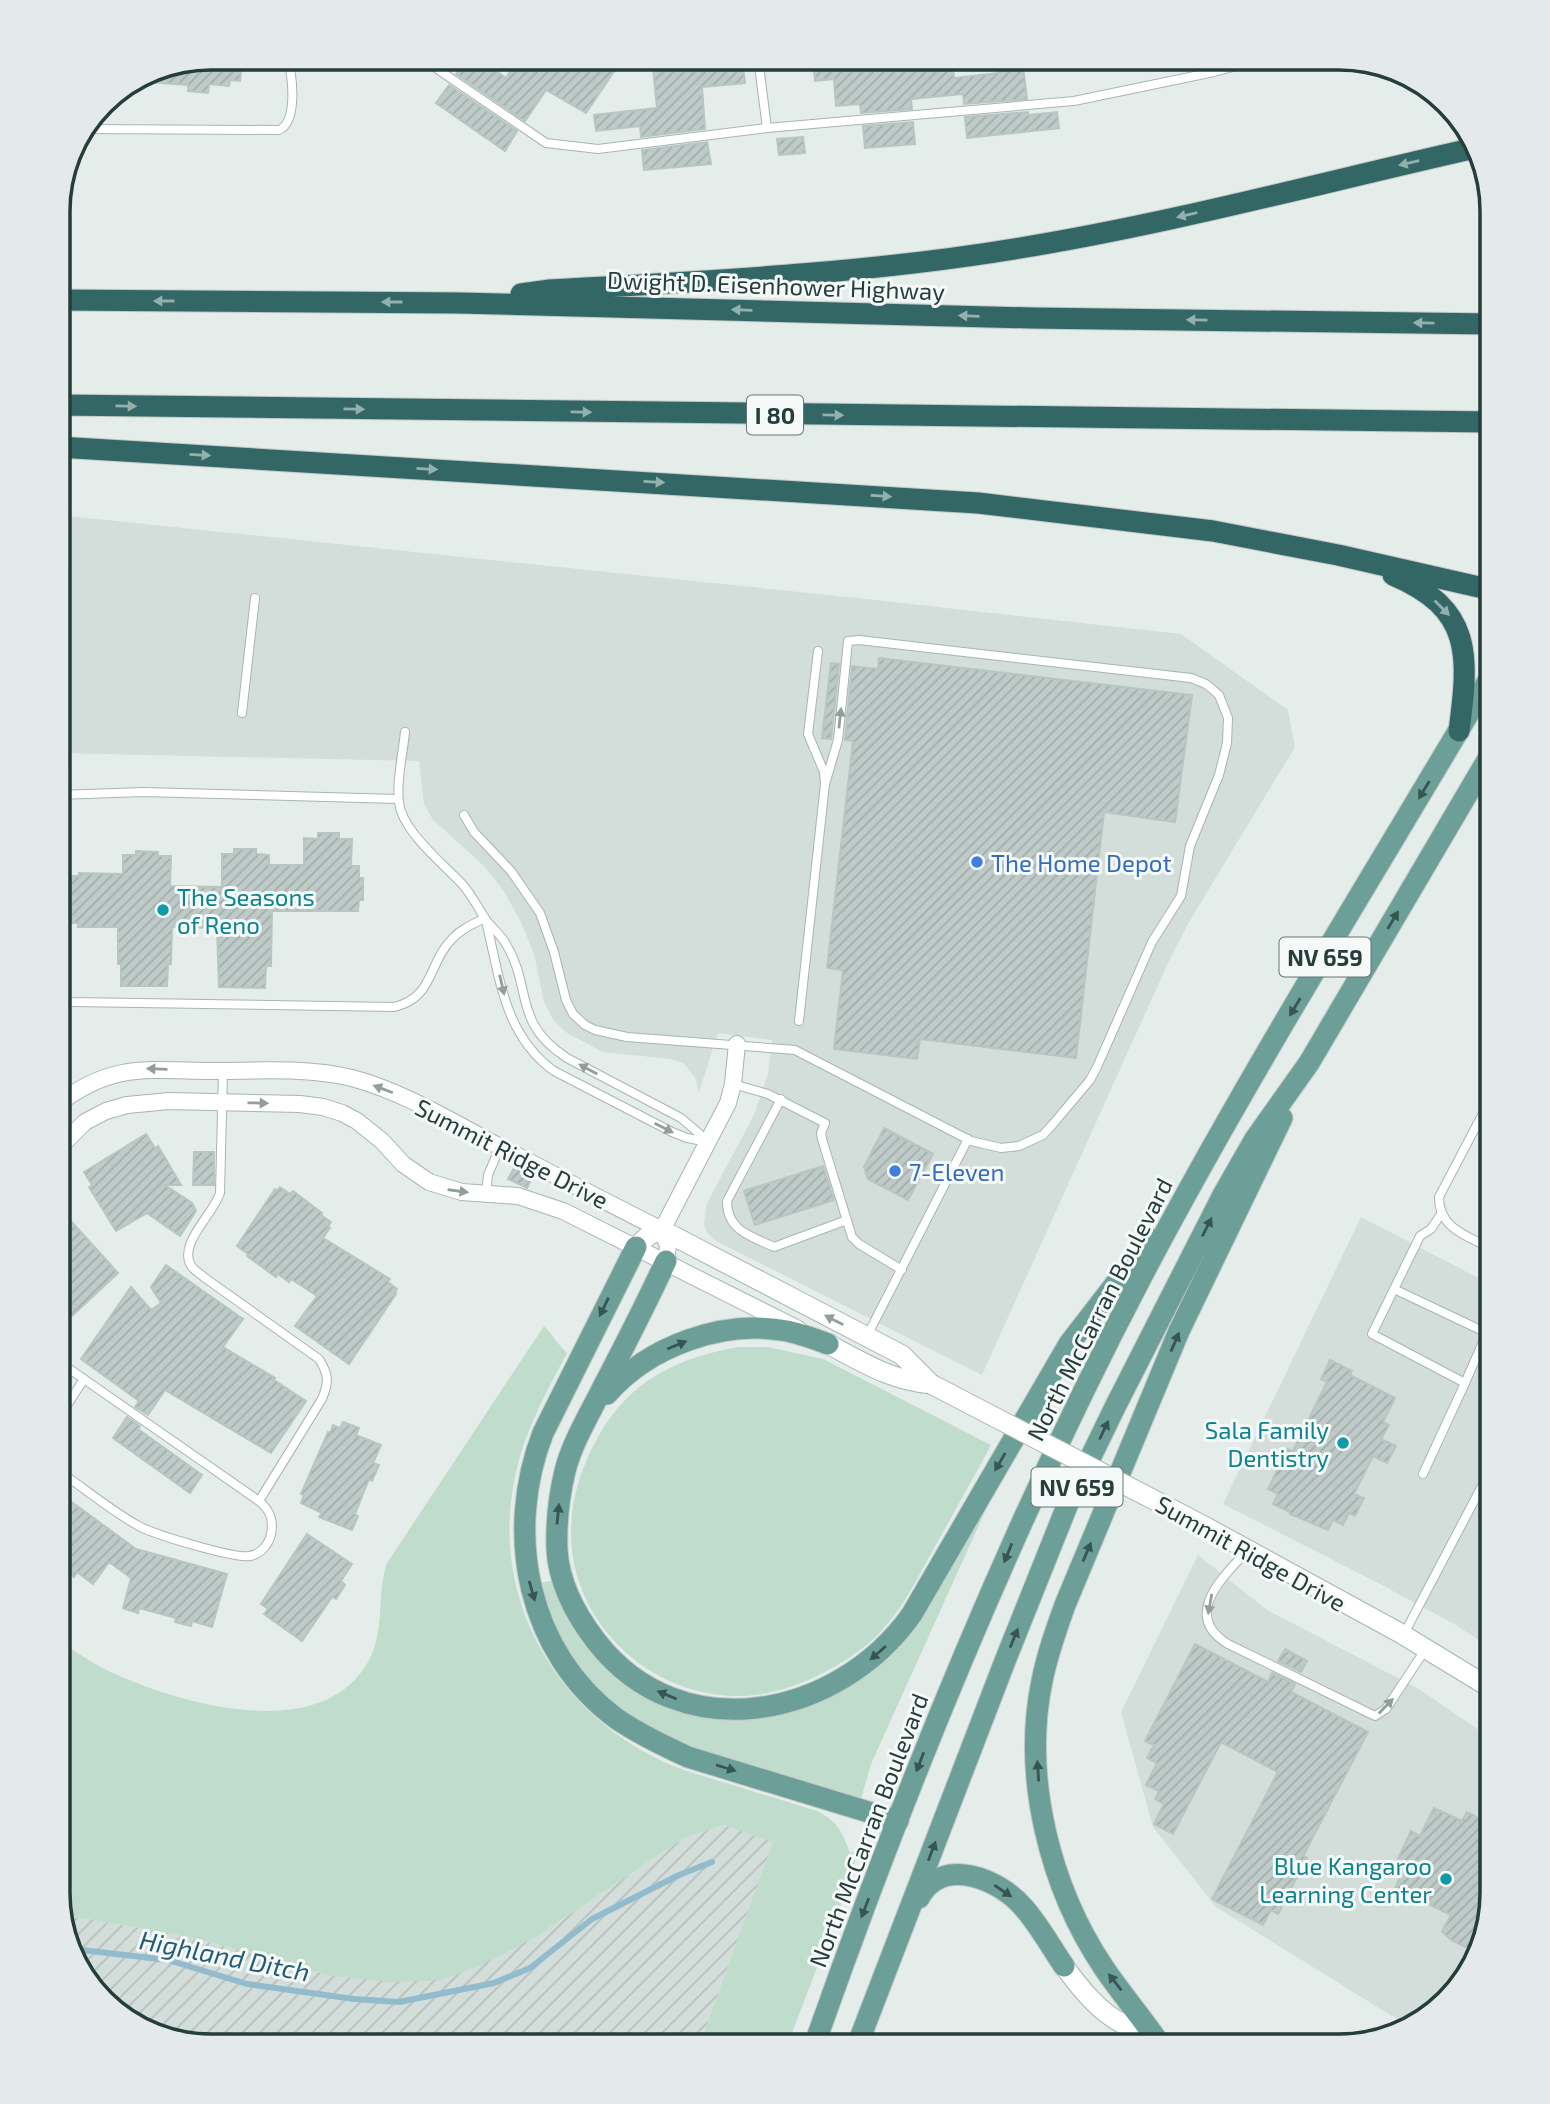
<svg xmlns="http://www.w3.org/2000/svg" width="1550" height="2104" font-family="'Exo 2',sans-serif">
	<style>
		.built { fill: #d3ddda }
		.industrial { fill: url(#industrial-furrows) }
		.green { fill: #c0dccc }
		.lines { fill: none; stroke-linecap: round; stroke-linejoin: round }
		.stream { stroke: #92bbcd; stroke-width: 6 }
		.building { fill: url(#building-hatch); stroke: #b8c6c2; stroke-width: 2 }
		.service-casing { stroke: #a8b5b3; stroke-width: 10 }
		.minor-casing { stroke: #a8b5b3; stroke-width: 18 }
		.tertiary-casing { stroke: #a8b5b3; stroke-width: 21 }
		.primary-casing { stroke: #c2c9c8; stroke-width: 23 }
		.motorway-casing { stroke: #c2c9c8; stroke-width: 23 }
		.service { stroke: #fff; stroke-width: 8 }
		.minor { stroke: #fff; stroke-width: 16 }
		.tertiary { stroke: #fff; stroke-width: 19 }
		.primary { stroke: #6d9f99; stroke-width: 21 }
		.motorway { stroke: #336765; stroke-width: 21 }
		.tertiary-bridge-casing { stroke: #a8b5b3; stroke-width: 21; stroke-linecap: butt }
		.tertiary-bridge { stroke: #fff; stroke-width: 19 }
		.oneway { fill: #94b0ae }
		.oneway2 { fill: #929e9d }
		.oneway3 { fill: #375652 }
		.shop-dot { fill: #3f7fe0; stroke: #f5f9f8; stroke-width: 2.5 }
		.culture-dot { fill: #0f9aa8; stroke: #f5f9f8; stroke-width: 2.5 }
		.labels { text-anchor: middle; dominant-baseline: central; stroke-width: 6; stroke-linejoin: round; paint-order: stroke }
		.shield { fill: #f5f9f8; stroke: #637574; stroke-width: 2 }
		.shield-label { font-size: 23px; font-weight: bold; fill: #253d3b }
		.street-label { font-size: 24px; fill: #253d3b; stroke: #f5f9f8 }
		.shop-label { font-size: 24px; fill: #366cbe; stroke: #f5f9f8; text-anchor: start }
		.culture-label { font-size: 24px; fill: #0d838f; stroke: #f5f9f8; text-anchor: end }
		.water-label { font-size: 26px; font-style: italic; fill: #245b75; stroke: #f5f9f8 }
		.rim { fill: none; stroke: #253d3b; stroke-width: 3.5 }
	</style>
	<defs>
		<pattern id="industrial-furrows" width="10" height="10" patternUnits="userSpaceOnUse" patternTransform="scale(1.75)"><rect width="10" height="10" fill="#d3ddda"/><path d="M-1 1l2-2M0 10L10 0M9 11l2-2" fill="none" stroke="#b5bfbc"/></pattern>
		<pattern id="building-hatch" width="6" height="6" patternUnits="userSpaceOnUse" patternTransform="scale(1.75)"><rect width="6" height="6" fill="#bdcac7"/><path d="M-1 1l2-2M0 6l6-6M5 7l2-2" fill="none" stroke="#a2aeac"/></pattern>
	</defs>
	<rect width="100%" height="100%" fill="#e5edeb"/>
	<g class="built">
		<polygon points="58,515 857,598 1181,634 1288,710 1295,747 1189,922 1168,963 982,1375 716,1241 707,1233 704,1224 707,1203 754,1115 768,1074 772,1040 718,1033 699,1092 695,1077 683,1063 671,1059 603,1052 567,1033 554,1021 544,1002 534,954 521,922 503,890 484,866 433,820 424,804 419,761 58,753"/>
		<polygon points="1361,1217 1492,1285 1492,1649 1456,1625 1380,1584 1223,1504"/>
		<polygon points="1198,1555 1267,1610 1419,1689 1492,1739 1492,1893 1472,1970 1416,2026 1411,2027 1392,2016 1216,1907 1153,1827 1121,1712"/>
	</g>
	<polygon class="industrial" points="724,1825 774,1841 699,2046 201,2046 134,2026 78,1970 64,1915 191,1937 327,1975 537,1936 684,1838"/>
	<g class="green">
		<path d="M544,1326C553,1335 558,1345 567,1353C546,1393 524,1432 515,1477C488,1605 563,1725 684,1770L817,1811C838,1822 842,1831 850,1853L855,1851V1862L849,1884L787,2046H699L773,1842L724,1825L684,1838L537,1936L484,1964L441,1980L388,1982L327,1975L191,1937L64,1915L58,1893V1641C76,1651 94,1665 113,1673C181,1704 321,1745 368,1662C386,1630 376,1595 387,1563Z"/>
		<path d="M739,1347H768L823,1359L991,1445C972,1481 952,1516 932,1552C914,1584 898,1618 869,1643C834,1672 780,1698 734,1696C647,1694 571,1621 571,1533C571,1499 581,1467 598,1437C629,1381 678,1357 739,1347Z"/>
		<path d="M986,1502L988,1505L871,1764L861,1799L680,1744C625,1717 575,1678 551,1619C547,1608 544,1595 540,1583L555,1580C568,1607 578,1637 598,1659C649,1715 733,1734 803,1707C816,1701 829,1693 841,1686C859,1676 879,1666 894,1651C913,1633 925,1609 938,1585C954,1558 970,1530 986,1502Z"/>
	</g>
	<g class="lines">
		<polyline class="stream" points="73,1949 168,1960 247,1984 354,1999 399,2002 494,1983 530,1968 592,1919 679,1875 712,1862"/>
	</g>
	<g class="building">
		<polygon points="211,58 242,58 240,81 230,80 229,86 209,84 208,93 188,91 188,85 134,81 153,69"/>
		<polygon points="468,58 477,58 506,78 519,58 610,58 619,64 586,113 546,90 525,121 456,74"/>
		<polygon points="652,58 742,58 745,83 702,87 705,129 641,137 640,126 596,131 594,115 657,108"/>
		<polygon points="813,58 952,58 954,78 998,73 1001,58 1022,58 1027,99 964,104 963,94 911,99 912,109 861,113 860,104 836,106 834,79 815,81"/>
		<polygon points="449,85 517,131 505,151 436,103"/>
		<polygon points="1028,112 1028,115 1057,112 1059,128 967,138 965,117"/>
		<polygon points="913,122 915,144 865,148 863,126"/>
		<polygon points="803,137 805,153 779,155 777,139"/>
		<polygon points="707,142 711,164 644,170 642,150"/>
		<polygon points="879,658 1192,695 1175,822 1104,812 1076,1058 920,1039 917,1059 834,1049 843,970 827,968 853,741 845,740 852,666 878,669"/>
		<polygon points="831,663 839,664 831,739 822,738"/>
		<polygon points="318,833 339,833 339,839 352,839 351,866 359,866 359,878 363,878 363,900 359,900 358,911 272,911 271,966 266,966 265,988 219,987 217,928 172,927 171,964 168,965 167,986 121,986 121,964 118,964 118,927 78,927 78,923 58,923 58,876 79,876 79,873 123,874 123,855 136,855 136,851 158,852 158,856 171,856 170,886 222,887 222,854 234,854 234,849 256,849 256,854 269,855 269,865 304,865 304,838 318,839"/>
		<polygon points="884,1128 933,1154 908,1200 868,1179 864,1167"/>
		<polygon points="146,1134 155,1148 158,1146 181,1185 165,1185 192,1203 196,1211 180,1236 147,1213 116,1231 89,1187 92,1185 84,1172"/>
		<polygon points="194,1152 214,1152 214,1185 193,1185"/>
		<polygon points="515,1166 533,1176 527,1188 508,1179"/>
		<polygon points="823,1166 834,1200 755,1225 744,1191"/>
		<polygon points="280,1187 290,1194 293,1191 322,1213 321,1215 331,1222 328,1227 330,1228 323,1238 390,1279 388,1282 397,1289 395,1293 396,1294 349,1364 295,1326 317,1296 291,1279 289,1282 278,1274 276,1277 247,1256 248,1254 237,1246 275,1189 277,1191"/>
		<polygon points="58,1210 69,1222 71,1221 118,1273 58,1329"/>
		<polygon points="166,1265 243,1319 223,1347 275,1378 274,1380 306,1401 271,1453 165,1390 148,1415 135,1407 139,1401 81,1359 131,1287 151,1310 161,1303 151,1287"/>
		<polygon points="1330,1360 1352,1371 1350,1375 1395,1398 1383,1422 1389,1425 1381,1439 1396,1446 1387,1463 1373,1456 1354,1494 1364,1498 1355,1516 1349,1513 1343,1525 1333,1520 1328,1530 1290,1514 1290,1512 1273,1504 1278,1494 1268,1489 1287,1449 1293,1451 1327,1382 1321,1379"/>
		<polygon points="127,1417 140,1426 138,1429 202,1475 190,1493 113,1438"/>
		<polygon points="343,1422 359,1428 356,1435 381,1445 373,1463 379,1465 372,1481 369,1479 355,1514 358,1516 352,1530 319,1517 322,1513 301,1503 304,1495 301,1494 328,1432 330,1433 333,1425 340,1428"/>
		<polygon points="58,1492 136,1549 227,1574 212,1627 192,1621 191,1626 175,1622 176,1618 139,1608 138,1613 123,1608 131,1578 109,1562 93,1584 77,1572 74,1577 58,1565"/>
		<polygon points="307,1534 352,1564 341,1581 345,1585 336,1599 332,1597 302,1641 264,1614 268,1609 261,1604"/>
		<polygon points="1195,1644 1268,1682 1272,1673 1295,1684 1291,1692 1368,1732 1303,1856 1307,1858 1278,1914 1271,1910 1263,1925 1212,1899 1278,1772 1221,1742 1173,1834 1154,1824 1164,1804 1155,1799 1159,1791 1146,1785 1157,1763 1147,1758 1154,1745 1145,1741"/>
		<polygon points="1285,1649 1307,1661 1301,1672 1278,1661"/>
		<polygon points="1434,1808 1462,1821 1467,1812 1492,1825 1492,1893 1476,1952 1451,1940 1442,1931 1451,1915 1395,1888 1403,1871 1394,1867 1411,1831 1420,1836"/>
	</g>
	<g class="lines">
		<g class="service-casing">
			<g id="service">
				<polyline points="421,58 546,143 598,149 767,128 1074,101 1214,72 1267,58"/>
				<polyline points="758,58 767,128"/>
				<path d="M85,129L279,130C298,122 293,74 287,58"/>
				<polyline points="242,713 255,598"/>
				<path d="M405,732C403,754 394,791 401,811C409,836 444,865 462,884C472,895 478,908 486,920C492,928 501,935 506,944C533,989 512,1022 567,1058L681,1118L709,1142"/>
				<polyline points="58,795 143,792 398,799"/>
				<polyline points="464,815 474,832 511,871 540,913 554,952 566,1000 573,1014 585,1025 595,1030 627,1037 795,1050 971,1141 1001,1148 1019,1146 1043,1135 1053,1124 1090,1080 1097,1067 1152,942 1181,896 1190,846 1219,775 1227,743 1228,718 1219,695 1206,684 1191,678 859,640 848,641 838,740 825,784"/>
				<path d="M486,921C500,978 504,1035 554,1071L672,1132L687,1138L709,1142"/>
				<path d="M58,999L72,1002L394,1007C434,998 428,963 452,939C461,929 473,924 485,918"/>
				<polyline points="799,1021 825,784 824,772 808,734 818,651"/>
				<polyline points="733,1084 768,1094 825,1123 821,1133 822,1139 852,1237 859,1244 902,1270"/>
				<path d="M781,1099L727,1201C727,1231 751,1236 774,1247L847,1220"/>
				<polyline points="486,1193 488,1175 500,1147"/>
				<path d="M1492,1249C1468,1236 1439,1229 1439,1197L1492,1096"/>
				<polyline points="1394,1289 1487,1333 1465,1383"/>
				<polyline points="867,1336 968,1139"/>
				<path d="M58,1361L259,1501L322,1399C329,1382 329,1375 319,1359L205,1278C201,1274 195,1271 192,1267C176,1245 214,1214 220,1193L223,1071"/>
				<polyline points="58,1419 84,1379"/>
				<path d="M58,1444L61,1469L66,1476C89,1492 112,1511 137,1525C152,1534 235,1559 250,1556C261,1554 269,1544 271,1534C274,1520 270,1510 259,1501"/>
				<polyline points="1423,1474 1465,1383 1372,1334 1420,1236 1431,1229 1441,1214"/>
				<path d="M1248,1550C1225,1575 1180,1615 1228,1644L1375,1716L1386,1709L1425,1650"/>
				<polyline points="1404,1634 1492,1467"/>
			</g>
		</g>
		<g class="minor-casing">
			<g id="minor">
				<path d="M58,1104C112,1063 146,1070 209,1071C256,1071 306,1067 352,1078C400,1091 444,1117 487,1140C545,1170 604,1201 662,1230"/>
				<polyline points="58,1149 85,1122 106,1111 127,1105 169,1101 300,1104 323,1107 342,1113 357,1121 382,1141 403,1164 429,1182 462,1192 518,1196 563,1211 798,1329"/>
				<polyline points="666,1261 668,1246 662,1230 728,1103 733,1084 737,1044"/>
			</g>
		</g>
		<g class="tertiary-casing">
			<g id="tertiary">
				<polyline points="636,1247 649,1235 662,1230 902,1355 931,1384"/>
				<path d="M828,1344C864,1363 890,1380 931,1384"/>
				<polyline points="1206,1527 1400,1633 1492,1689"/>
				<path d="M1064,1966C1080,1988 1099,2012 1123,2024C1138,2032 1154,2036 1168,2046"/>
			</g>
		</g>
		<g class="primary-casing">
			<g id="primary">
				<path d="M636,1247L543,1433C504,1533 527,1653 617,1719C639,1734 664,1746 688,1757L898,1821"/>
				<path d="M666,1261C646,1304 624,1347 602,1389C589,1415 572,1443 565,1471C559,1496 556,1524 557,1550C559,1583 576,1615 596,1641C681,1751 839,1718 912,1614L1069,1344L1150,1239"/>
				<path d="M607,1394C649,1346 723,1319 787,1331C801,1334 815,1339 828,1344"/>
				<path d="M919,1898C942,1855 1000,1879 1024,1908C1039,1925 1051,1947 1064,1966"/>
				<path d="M1155,2037C1139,2014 1120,1992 1104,1968C1050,1888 1022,1777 1042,1681C1047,1655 1056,1630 1065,1605L1179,1331L1282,1118"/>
				<path d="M814,2046C907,1782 1013,1521 1143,1274C1251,1069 1375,873 1492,674"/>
				<polyline points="857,2046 1005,1661 1067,1506 1115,1407 1223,1195 1255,1139 1309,1063 1492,752"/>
			</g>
		</g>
		<g class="motorway-casing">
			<g id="motorway">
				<path d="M521,294L550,290C707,281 864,274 1020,248C1173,223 1324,182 1475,148"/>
				<polyline points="58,300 460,303 1032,318 1492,324"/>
				<polyline points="58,405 1492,422"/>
				<polyline points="58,447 978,503 1213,531 1338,555 1492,590"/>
				<path d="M1393,575C1473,609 1469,655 1459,731"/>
			</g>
		</g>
		<use href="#service" class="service"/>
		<use href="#minor" class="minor"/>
		<use href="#tertiary" class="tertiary"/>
		<use href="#primary" class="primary"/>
		<use href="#motorway" class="motorway"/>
		<g class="tertiary-bridge-casing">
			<polyline id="tertiary-bridge" points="931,1384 1206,1527"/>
		</g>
		<use href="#tertiary-bridge" class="tertiary-bridge"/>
	</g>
	<defs><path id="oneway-solid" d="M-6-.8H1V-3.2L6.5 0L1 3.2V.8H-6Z" transform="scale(1.75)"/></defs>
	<g class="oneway">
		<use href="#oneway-solid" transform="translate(1409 163) rotate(167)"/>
		<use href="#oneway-solid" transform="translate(1187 215) rotate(167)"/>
		<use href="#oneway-solid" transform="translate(164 301) rotate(-180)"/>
		<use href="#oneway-solid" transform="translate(392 302) rotate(-180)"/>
		<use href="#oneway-solid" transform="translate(742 310) rotate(-178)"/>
		<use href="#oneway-solid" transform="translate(969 316) rotate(-178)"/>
		<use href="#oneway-solid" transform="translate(1197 320) rotate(-179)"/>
		<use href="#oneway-solid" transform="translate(1424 323) rotate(-179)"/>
		<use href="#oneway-solid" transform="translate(126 406) rotate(1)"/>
		<use href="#oneway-solid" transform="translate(354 409) rotate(1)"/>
		<use href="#oneway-solid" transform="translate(581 412) rotate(1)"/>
		<use href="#oneway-solid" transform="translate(833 415) rotate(1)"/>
		<use href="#oneway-solid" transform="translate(200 455) rotate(3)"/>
		<use href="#oneway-solid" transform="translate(427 469) rotate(3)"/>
		<use href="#oneway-solid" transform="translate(654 482) rotate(3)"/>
		<use href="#oneway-solid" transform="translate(881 496) rotate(4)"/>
		<use href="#oneway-solid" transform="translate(1442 608) rotate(45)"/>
	</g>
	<g class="oneway2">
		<use href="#oneway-solid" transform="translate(840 718) rotate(-84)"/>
		<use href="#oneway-solid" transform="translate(502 985) rotate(77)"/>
		<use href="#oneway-solid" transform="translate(157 1069) rotate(-178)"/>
		<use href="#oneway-solid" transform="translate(588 1069) rotate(-152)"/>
		<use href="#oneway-solid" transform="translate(383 1089) rotate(-159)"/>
		<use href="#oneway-solid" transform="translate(258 1103) rotate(1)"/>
		<use href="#oneway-solid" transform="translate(664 1128) rotate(27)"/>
		<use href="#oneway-solid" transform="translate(458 1191) rotate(8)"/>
		<use href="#oneway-solid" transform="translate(834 1320) rotate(-153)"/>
		<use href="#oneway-solid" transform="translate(1210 1604) rotate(100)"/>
		<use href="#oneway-solid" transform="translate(1386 1706) rotate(-46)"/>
	</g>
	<g class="oneway3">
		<use href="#oneway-solid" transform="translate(1424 790) rotate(121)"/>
		<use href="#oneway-solid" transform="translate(1393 920) rotate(-59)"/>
		<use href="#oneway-solid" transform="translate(1295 1007) rotate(121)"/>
		<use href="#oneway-solid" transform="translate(1207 1227) rotate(-63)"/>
		<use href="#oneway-solid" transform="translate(604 1307) rotate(116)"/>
		<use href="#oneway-solid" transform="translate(1175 1342) rotate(-67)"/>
		<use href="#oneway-solid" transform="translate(677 1345) rotate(-22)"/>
		<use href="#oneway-solid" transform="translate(1104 1430) rotate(-65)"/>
		<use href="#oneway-solid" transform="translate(1000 1462) rotate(120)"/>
		<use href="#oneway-solid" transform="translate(558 1514) rotate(-84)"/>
		<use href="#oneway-solid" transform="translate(1087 1552) rotate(-67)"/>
		<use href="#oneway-solid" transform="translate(1008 1553) rotate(112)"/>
		<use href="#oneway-solid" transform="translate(532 1591) rotate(74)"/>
		<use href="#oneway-solid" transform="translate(1014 1638) rotate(-68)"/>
		<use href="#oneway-solid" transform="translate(878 1653) rotate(139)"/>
		<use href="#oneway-solid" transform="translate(667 1695) rotate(-158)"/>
		<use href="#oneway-solid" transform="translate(920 1762) rotate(111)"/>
		<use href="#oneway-solid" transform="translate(726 1768) rotate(17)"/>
		<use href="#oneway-solid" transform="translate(1038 1771) rotate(-94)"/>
		<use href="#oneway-solid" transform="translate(932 1851) rotate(-69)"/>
		<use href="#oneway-solid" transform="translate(1003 1891) rotate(34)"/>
		<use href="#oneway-solid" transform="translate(865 1908) rotate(111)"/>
		<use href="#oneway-solid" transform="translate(1115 1982) rotate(-128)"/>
	</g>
	<g class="shop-dot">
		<circle cx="977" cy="862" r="7"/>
		<circle cx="895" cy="1171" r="7"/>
	</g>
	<g class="culture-dot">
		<circle cx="163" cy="910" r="7"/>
		<circle cx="1343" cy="1443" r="7"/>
		<circle cx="1446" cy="1879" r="7"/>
	</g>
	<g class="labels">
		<g class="shield">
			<rect x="747" y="395.5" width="56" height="39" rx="5"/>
			<rect x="1279.5" y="937.5" width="91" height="39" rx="5"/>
			<rect x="1031.5" y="1467.5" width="91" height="39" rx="5"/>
		</g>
		<g class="shield-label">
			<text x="775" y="415">I 80</text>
			<text x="1325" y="957">NV 659</text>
			<text x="1077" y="1487">NV 659</text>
		</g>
		<g class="street-label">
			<text transform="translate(776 285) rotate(2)">Dwight D. Eisenhower Highway</text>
			<text transform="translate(512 1153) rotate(27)">Summit Ridge Drive</text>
			<text transform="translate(1099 1309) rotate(-63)">North McCarran Boulevard</text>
			<text transform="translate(1251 1553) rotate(29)">Summit Ridge Drive</text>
			<text transform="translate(868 1830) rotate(-69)">North McCarran Boulevard</text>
		</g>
		<g class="shop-label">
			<text x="991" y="862">The Home Depot</text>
			<text x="909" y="1171">7-Eleven</text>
		</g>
		<g class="culture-label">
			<text x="177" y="896" text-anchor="start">The Seasons<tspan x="177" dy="28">of Reno</tspan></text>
			<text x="1329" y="1429">Sala Family<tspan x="1329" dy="28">Dentistry</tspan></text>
			<text x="1432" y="1865">Blue Kangaroo<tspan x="1432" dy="28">Learning Center</tspan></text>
		</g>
		<g class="water-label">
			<text transform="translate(225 1955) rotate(11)">Highland Ditch</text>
		</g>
	</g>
	<path d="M0 0H1550V2104H0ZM211 70H1339A141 141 0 0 1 1480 211V1893A141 141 0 0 1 1339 2034H211A141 141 0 0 1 70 1893V211A141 141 0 0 1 211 70Z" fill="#e4eae9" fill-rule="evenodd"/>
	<path class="rim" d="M211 70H1339A141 141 0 0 1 1480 211V1893A141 141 0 0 1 1339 2034H211A141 141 0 0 1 70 1893V211A141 141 0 0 1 211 70Z"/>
</svg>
